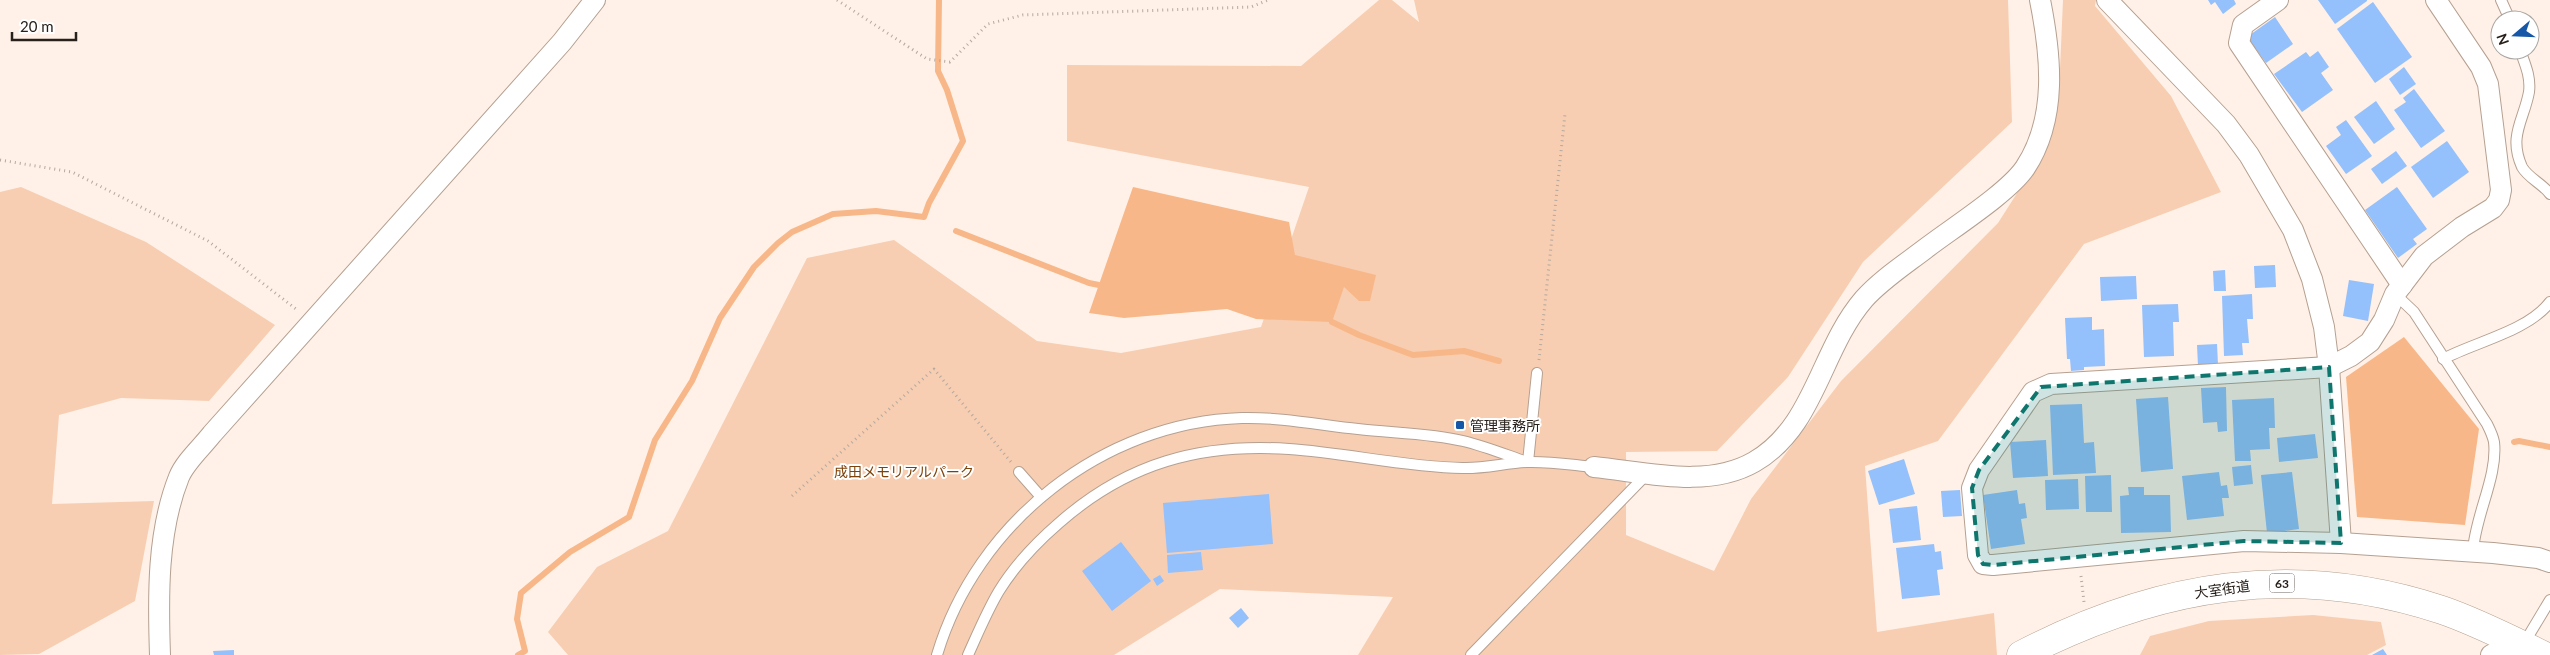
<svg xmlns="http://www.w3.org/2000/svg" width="2550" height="655" font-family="Lato,'Noto Sans JP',sans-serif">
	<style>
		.green { fill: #f7ceb2 }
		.water { fill: #f8b788 }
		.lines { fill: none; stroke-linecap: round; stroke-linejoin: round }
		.stream { stroke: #f8b788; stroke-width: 6 }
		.building { fill: #94c0fc }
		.service-casing { stroke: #b5a091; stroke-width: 12 }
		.minor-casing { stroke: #b5a091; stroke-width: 22 }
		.primary-casing { stroke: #b5a091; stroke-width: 29 }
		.path { stroke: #b4a89f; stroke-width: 3; stroke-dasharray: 1 4; stroke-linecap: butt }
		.service { stroke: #fff; stroke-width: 10 }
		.minor { stroke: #fff; stroke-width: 20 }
		.primary { stroke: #fff; stroke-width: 28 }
		.marked { fill: #0f766e; fill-opacity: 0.2; stroke: #0f766e; stroke-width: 4; stroke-dasharray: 10 6; stroke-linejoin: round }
		.poi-dot { fill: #1657a7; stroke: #fff; stroke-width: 2 }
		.labels { text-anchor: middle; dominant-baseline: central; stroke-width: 4; stroke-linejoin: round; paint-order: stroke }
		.shield { fill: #fff; stroke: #68635f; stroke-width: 1 }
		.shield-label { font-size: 12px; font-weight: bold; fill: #28201a }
		.poi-label { font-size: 14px; fill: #28201a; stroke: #fff; text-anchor: start }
		.park-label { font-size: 14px; fill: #7c4209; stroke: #fff }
		.street-label { font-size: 14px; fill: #28201a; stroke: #fff }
	</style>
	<rect width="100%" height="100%" fill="#fff1e7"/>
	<g class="green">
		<polygon points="1379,0 1392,0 1419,22 1414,0 2008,0 2012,122 1863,262 1788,377 1717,451 1626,452 1626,535 1714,571 1751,499 1841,381 1998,223 2035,165 2059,92 2063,0 2096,0 2095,6 2171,96 2221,192 2084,244 1938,441 1865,466 1877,632 1994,613 1997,655 1358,655 1393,597 1220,589 1114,655 568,655 548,632 597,567 668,531 807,258 894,240 1037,341 1121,353 1261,327 1309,187 1067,141 1067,65 1301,66"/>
		<polygon points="21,187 146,242 275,325 209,401 121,398 59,415 52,504 154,501 135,601 39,654 0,655 0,192"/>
		<polygon points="2313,615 2381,622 2386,645 2367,655 2140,655 2150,636 2209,621"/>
	</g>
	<g class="water">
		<polygon points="1133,187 1289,222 1295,255 1376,275 1370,301 1359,301 1344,287 1332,322 1256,319 1227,309 1124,318 1089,313"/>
		<polygon points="2404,337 2479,429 2465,525 2357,517 2346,377"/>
	</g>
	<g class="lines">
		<g class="stream">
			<polyline points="956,231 1089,283 1099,285"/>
			<polyline points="1332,322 1359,335 1413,355 1464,351 1499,361"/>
			<polyline points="2514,442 2519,441 2550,447"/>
			<polyline points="518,655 525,651 517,619 521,593 570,552 629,517 655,440 692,381 720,318 754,267 778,243 792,232 833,214 876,211 924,217 929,203 963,141 947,90 938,71 939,0"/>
		</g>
	</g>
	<g class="building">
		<polygon points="2208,0 2234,0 2236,4 2223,14 2215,2 2211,5"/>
		<polygon points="2318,0 2367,0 2367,1 2335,24"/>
		<polygon points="2373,2 2412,57 2375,83 2337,29"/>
		<polygon points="2275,17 2293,44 2266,63 2247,37"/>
		<polygon points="2318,51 2329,67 2321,73 2333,90 2302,112 2274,74 2306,52 2310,57"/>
		<polygon points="2404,67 2416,84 2400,95 2389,79"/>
		<polygon points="2414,89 2445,131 2421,148 2394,110 2406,102 2403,98"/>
		<polygon points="2376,101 2395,129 2374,144 2354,117"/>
		<polygon points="2346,120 2372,156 2346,174 2326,146 2341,135 2336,127"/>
		<polygon points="2447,141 2469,172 2433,198 2411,167"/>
		<polygon points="2396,151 2407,166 2382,184 2371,169"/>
		<polygon points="2397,187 2427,229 2413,239 2417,244 2398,258 2365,210"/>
		<polygon points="2275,265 2276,287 2255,288 2254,266"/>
		<polygon points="2225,270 2226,291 2214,291 2213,271"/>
		<polygon points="2136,276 2137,299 2101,301 2100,277"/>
		<polygon points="2349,280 2374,284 2368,321 2343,316"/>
		<polygon points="2252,294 2253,319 2247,319 2249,343 2242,343 2243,355 2224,356 2222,296"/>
		<polygon points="2178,304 2179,322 2173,322 2174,356 2144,357 2142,305"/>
		<polygon points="2092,317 2092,330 2104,329 2105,366 2084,367 2084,370 2071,371 2070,359 2067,359 2065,318"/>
		<polygon points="2217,344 2218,365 2198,366 2197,345"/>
		<polygon points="2226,387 2227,431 2218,432 2217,422 2203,423 2201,388"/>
		<polygon points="2168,397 2173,469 2141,472 2136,399"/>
		<polygon points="2274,398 2275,428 2269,428 2270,449 2250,450 2251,461 2235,461 2232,400"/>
		<polygon points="2082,404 2084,443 2094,442 2096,473 2053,475 2050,405"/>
		<polygon points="2315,434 2318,458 2279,462 2277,438"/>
		<polygon points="2046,440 2048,476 2013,478 2010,442"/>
		<polygon points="1904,459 1915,494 1879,505 1868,471"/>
		<polygon points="2251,465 2253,484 2234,486 2232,467"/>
		<polygon points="2219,472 2221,486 2227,485 2229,498 2222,498 2224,516 2187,520 2182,476"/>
		<polygon points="2292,472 2299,529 2267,533 2261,475"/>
		<polygon points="2111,475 2112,512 2086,512 2085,476"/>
		<polygon points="2078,479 2079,509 2046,510 2045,480"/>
		<polygon points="2128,487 2144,487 2144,495 2170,495 2171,532 2121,533 2120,496 2129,495"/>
		<polygon points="1960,490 1962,516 1943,517 1941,491"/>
		<polygon points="2017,490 2019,504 2025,503 2027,518 2021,519 2025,544 1991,549 1983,495"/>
		<polygon points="1269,494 1273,544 1167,553 1163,503"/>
		<polygon points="1917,506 1921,540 1893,543 1889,509"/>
		<polygon points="1121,542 1151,581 1112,611 1082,571"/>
		<polygon points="1934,544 1935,552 1941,551 1943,569 1937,570 1940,595 1902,599 1896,548"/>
		<polygon points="1201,552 1203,570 1168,573 1167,555"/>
		<polygon points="1160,575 1164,581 1157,586 1153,579"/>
		<polygon points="1241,608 1249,618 1238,628 1229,618"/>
		<polygon points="2383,649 2387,655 2372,655"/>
		<polygon points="234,650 234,655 214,655 213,651"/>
	</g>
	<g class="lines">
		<g class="service-casing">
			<g id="service">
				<polyline points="2501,0 2510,20"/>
				<path d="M2520,50C2525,64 2531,77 2529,92C2524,120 2508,136 2522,167C2528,178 2543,184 2550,194"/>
				<path d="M2395,294L2414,312L2487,424C2490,430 2493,436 2494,442C2498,476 2475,516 2473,551"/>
				<path d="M2443,359C2475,342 2528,331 2550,302"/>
				<polyline points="1528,462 1537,373"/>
				<polyline points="1019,472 1041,497"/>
				<polyline points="2523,645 2550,600"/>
				<path d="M937,655C976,523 1103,422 1242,418C1280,417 1320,425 1358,429C1392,433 1431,433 1463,441C1484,446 1504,454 1524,461"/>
				<path d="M968,655C978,633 987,611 999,591C1015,565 1037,542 1059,523C1127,463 1200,443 1289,449C1347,453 1405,467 1462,468C1483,469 1505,463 1526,462C1549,461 1572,465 1594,467"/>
				<polyline points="1471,655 1648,473"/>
			</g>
		</g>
		<g class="minor-casing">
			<g id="minor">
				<polyline points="2107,0 2226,124 2249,155 2293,230 2312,279 2324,327 2329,367 2341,543"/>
				<polyline points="2278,0 2243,25 2239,43 2402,285"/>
				<polyline points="2436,0 2481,67 2488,84 2501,190 2499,200 2493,208 2462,227 2424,256 2395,294 2384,320 2370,342 2351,356 2329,367 2051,384 2033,392 1979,470 1972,488 1978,555 1983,564 1993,565 2244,541 2341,543 2493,553 2538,558 2550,562"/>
				<path d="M1594,467C1645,472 1707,489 1754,462C1815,427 1820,350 1864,299C1881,280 1904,265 1925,249C1951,229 2008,193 2025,168C2058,118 2051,55 2040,0"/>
				<path d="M160,655C158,597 157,532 179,477C185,462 202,447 212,434L562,42L595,0"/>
				<polyline points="2491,655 2517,642"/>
			</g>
		</g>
		<g class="primary-casing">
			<path id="primary" d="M2021,655C2158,584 2294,561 2442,610C2477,622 2510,639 2543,655"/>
		</g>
		<g class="path">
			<polyline points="837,0 927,59 950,62 988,24 1023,15 1251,7 1268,0"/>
			<polyline points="0,160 72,172 208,241 296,309"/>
			<polyline points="1539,360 1565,114"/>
			<polyline points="792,496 934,369 1011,462"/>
			<polyline points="2081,576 2084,602"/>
		</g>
		<use href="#service" class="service"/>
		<use href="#minor" class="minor"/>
		<use href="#primary" class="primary"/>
	</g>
	<path class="marked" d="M2329,367L2341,543L2244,541L1993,565L1983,564L1978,555L1972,488L1979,470L2041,387Z"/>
	<rect class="poi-dot" x="1455" y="420" width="10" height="10" rx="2.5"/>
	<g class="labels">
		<rect class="shield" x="2269.5" y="573.5" width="25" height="19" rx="4"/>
		<g class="shield-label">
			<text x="2282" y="583">63</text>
		</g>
		<g class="poi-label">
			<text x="1470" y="425">管理事務所</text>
		</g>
		<g class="park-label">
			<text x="904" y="471">成田メモリアルパーク</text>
		</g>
		<g class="street-label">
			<text transform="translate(2222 589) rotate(-8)">大室街道</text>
		</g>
	</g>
	<g transform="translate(2515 35) rotate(251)"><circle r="24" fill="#ffffff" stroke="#a9a6a3"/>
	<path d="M0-4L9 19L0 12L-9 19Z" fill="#1657a7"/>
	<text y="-8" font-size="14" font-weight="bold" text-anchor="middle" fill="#28201a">N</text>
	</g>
	<path d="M12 32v8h64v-8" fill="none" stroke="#28201a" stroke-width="2.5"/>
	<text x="20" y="32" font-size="15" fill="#28201a" stroke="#ffffff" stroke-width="4" paint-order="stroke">20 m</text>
</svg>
